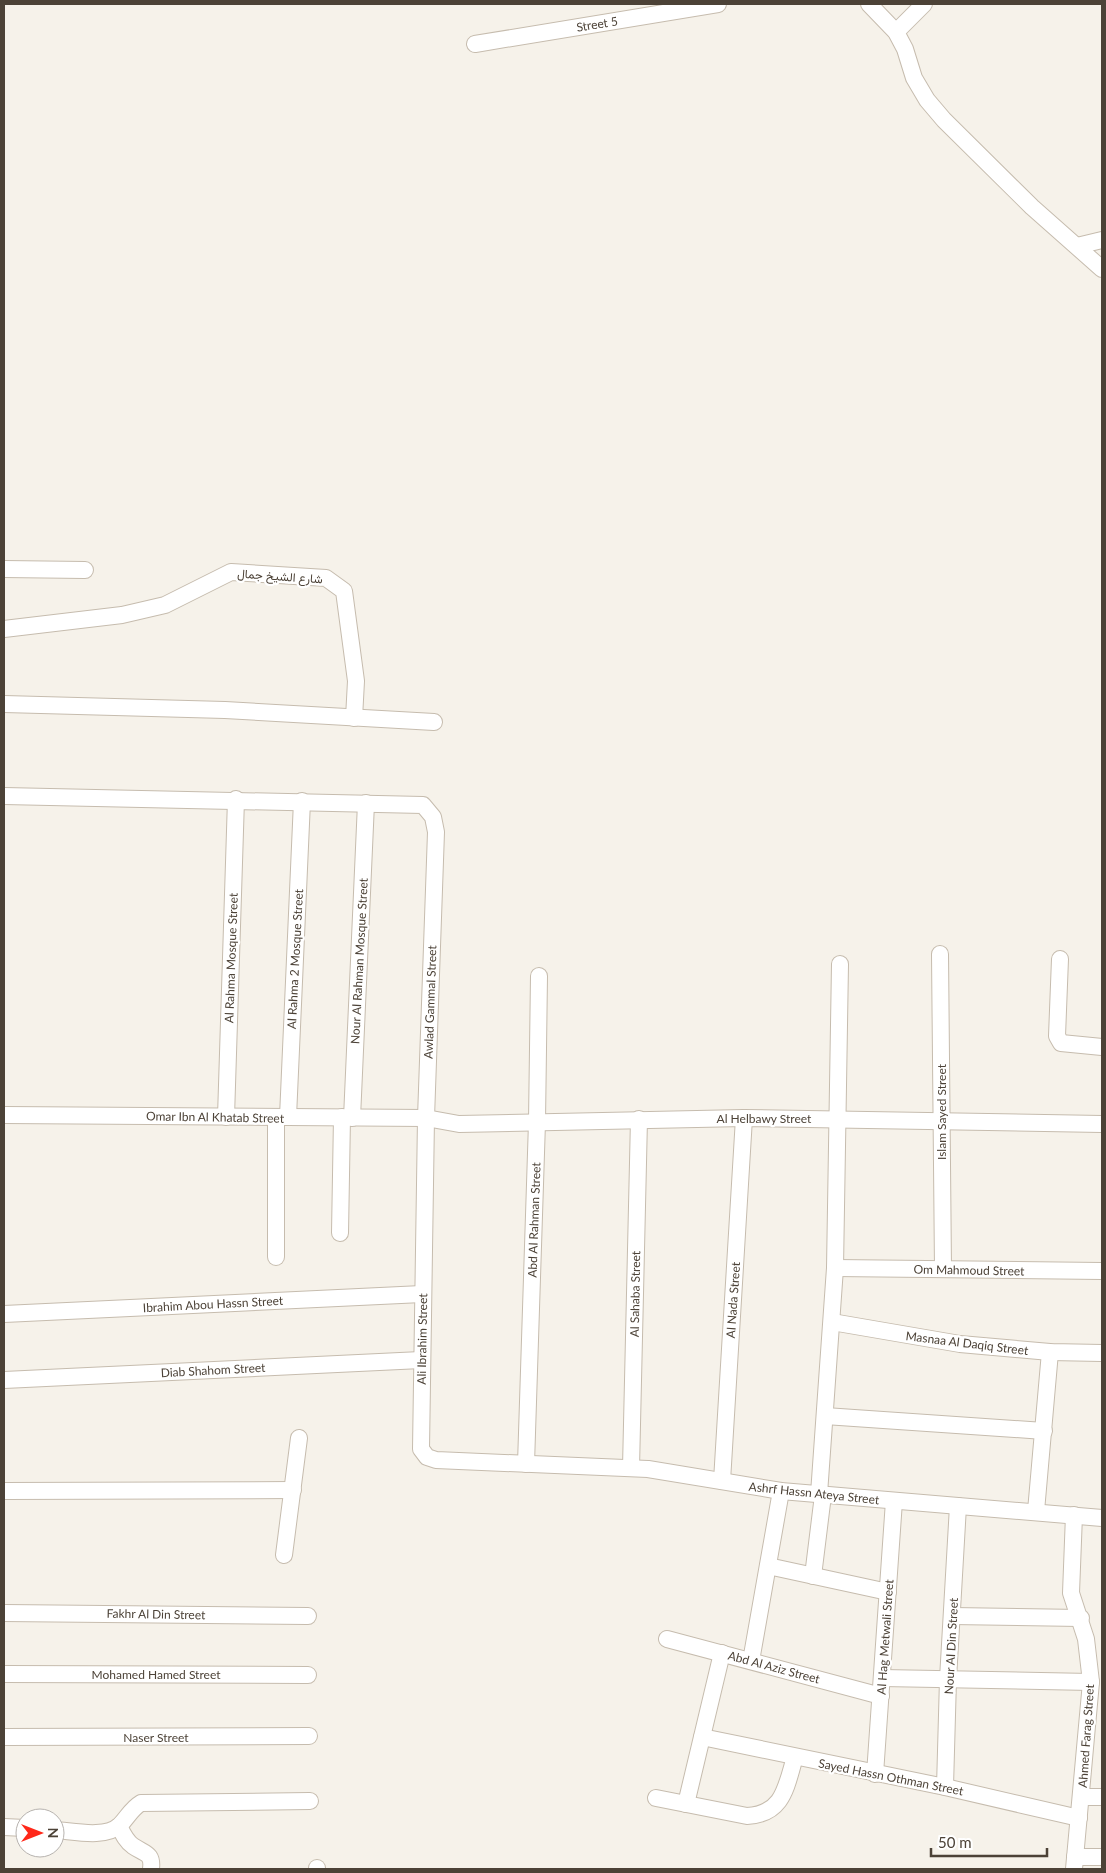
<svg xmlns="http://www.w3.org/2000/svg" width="1106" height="1873" font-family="Lato,Vazirmatn,sans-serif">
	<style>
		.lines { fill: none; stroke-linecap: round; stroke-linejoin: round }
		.minor-casing { stroke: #c6bcae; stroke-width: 18 }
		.minor { stroke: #fff; stroke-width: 16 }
		.labels { text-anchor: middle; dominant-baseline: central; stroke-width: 4.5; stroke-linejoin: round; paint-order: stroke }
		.street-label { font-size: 12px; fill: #4c4237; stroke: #fff }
	</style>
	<rect width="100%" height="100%" fill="#f6f2ea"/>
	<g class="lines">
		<g class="minor-casing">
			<g id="minor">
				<polyline points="869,4 896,32 905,49 914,78 927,100 944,120 1032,207 1102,269"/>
				<polyline points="896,32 924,4"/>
				<polyline points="475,44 718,4"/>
				<polyline points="1077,246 1102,240"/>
				<polyline points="4,569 85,570"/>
				<polyline points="4,629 122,615 165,605 231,572 326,578 344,591 356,681 354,718"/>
				<polyline points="4,704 225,710 434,722"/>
				<polyline points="4,796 423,805 433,817 436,832 426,1118 421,1449 427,1457 436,1460 648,1469 781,1491 1102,1518"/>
				<polyline points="940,954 943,1269"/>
				<polyline points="1060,959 1057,1036 1061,1043 1102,1047"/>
				<polyline points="4,1115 426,1118 459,1124 744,1118 1102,1124"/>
				<polyline points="226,1117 236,799"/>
				<polyline points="276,1117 276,1257"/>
				<polyline points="288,1117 302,801"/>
				<polyline points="352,1118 366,803"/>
				<polyline points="340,1233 342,1117"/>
				<polyline points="835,1268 1102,1271"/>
				<polyline points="4,1314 422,1294"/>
				<polyline points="832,1322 960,1344 1050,1352 1102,1353"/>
				<polyline points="4,1380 421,1360"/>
				<polyline points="825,1416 1044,1431"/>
				<polyline points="526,1464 537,1122 539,976"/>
				<polyline points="631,1468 639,1119"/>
				<polyline points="722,1481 744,1118"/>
				<polyline points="4,1491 293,1490"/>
				<polyline points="819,1494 835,1268 840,964"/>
				<polyline points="1036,1511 1050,1352"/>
				<polyline points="284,1555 299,1438"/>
				<polyline points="768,1566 888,1592"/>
				<polyline points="813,1576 823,1495"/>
				<polyline points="4,1613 308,1616"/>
				<polyline points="952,1616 1081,1618"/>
				<polyline points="667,1639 881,1696"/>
				<polyline points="751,1661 781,1491"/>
				<polyline points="4,1674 308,1675"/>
				<polyline points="882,1678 1091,1682"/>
				<polyline points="4,1737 309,1736"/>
				<polyline points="702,1737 945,1787 1079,1818"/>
				<polyline points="875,1774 894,1501"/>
				<polyline points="945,1787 948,1679 958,1506"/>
				<polyline points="1081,1797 1102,1797"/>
				<path d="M656,1798L747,1816C784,1814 786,1786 795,1757"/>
				<polyline points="686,1804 722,1653"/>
				<path d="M119,1826C123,1834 126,1841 133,1846C145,1854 153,1853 151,1869"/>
				<polyline points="4,1827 25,1828"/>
				<path d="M55,1830C73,1831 105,1839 120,1825C128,1817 131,1809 141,1803L310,1801"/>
				<polyline points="1075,1857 1102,1857"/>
				<polyline points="317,1868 317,1869"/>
				<polyline points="1074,1869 1091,1682 1086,1639 1071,1593 1074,1515"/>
			</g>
		</g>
		<use href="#minor" class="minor"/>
	</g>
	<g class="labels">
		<g class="street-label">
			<text transform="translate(597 24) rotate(-9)">Street 5</text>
			<text transform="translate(280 576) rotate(4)">شارع الشيخ جمال</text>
			<text transform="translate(231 958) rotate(-88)">Al Rahma Mosque Street</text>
			<text transform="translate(295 959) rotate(-87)">Al Rahma 2 Mosque Street</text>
			<text transform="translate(359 961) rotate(-87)">Nour Al Rahman Mosque Street</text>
			<text transform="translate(430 1002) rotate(-88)">Awlad Gammal Street</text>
			<text transform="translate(941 1112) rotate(-90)">Islam Sayed Street</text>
			<text transform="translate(215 1117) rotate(1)">Omar Ibn Al Khatab Street</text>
			<text x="764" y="1118">Al Helbawy Street</text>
			<text transform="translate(534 1220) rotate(-88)">Abd Al Rahman Street</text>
			<text transform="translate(969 1270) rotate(1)">Om Mahmoud Street</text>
			<text transform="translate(635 1294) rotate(-89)">Al Sahaba Street</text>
			<text transform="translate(733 1300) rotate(-86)">Al Nada Street</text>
			<text transform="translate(213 1304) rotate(-3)">Ibrahim Abou Hassn Street</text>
			<text transform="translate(422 1339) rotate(-89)">Ali Ibrahim Street</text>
			<text transform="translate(967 1343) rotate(7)">Masnaa Al Daqiq Street</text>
			<text transform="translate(213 1370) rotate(-3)">Diab Shahom Street</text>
			<text transform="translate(814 1493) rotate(6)">Ashrf Hassn Ateya Street</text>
			<text transform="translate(156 1614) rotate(1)">Fakhr Al Din Street</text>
			<text transform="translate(885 1637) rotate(-86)">Al Hag Metwali Street</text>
			<text transform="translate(951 1646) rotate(-87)">Nour Al Din Street</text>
			<text transform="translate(774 1667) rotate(15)">Abd Al Aziz Street</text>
			<text x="156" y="1674">Mohamed Hamed Street</text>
			<text transform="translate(1086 1736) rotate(-86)">Ahmed Farag Street</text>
			<text x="156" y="1737">Naser Street</text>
			<text transform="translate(891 1777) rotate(11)">Sayed Hassn Othman Street</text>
		</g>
	</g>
	<rect width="1106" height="1873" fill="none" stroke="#4c4237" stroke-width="10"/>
	<g transform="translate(40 1833) rotate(90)"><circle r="24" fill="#ffffff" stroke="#b7b3af"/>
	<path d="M0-4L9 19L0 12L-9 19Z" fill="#ff2819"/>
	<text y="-8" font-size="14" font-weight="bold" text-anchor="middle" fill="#4c4237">N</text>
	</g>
	<path d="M931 1848v8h116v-8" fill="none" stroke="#4c4237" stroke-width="2.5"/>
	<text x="938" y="1848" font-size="15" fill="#4c4237" stroke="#ffffff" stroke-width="4" paint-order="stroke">50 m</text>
</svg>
